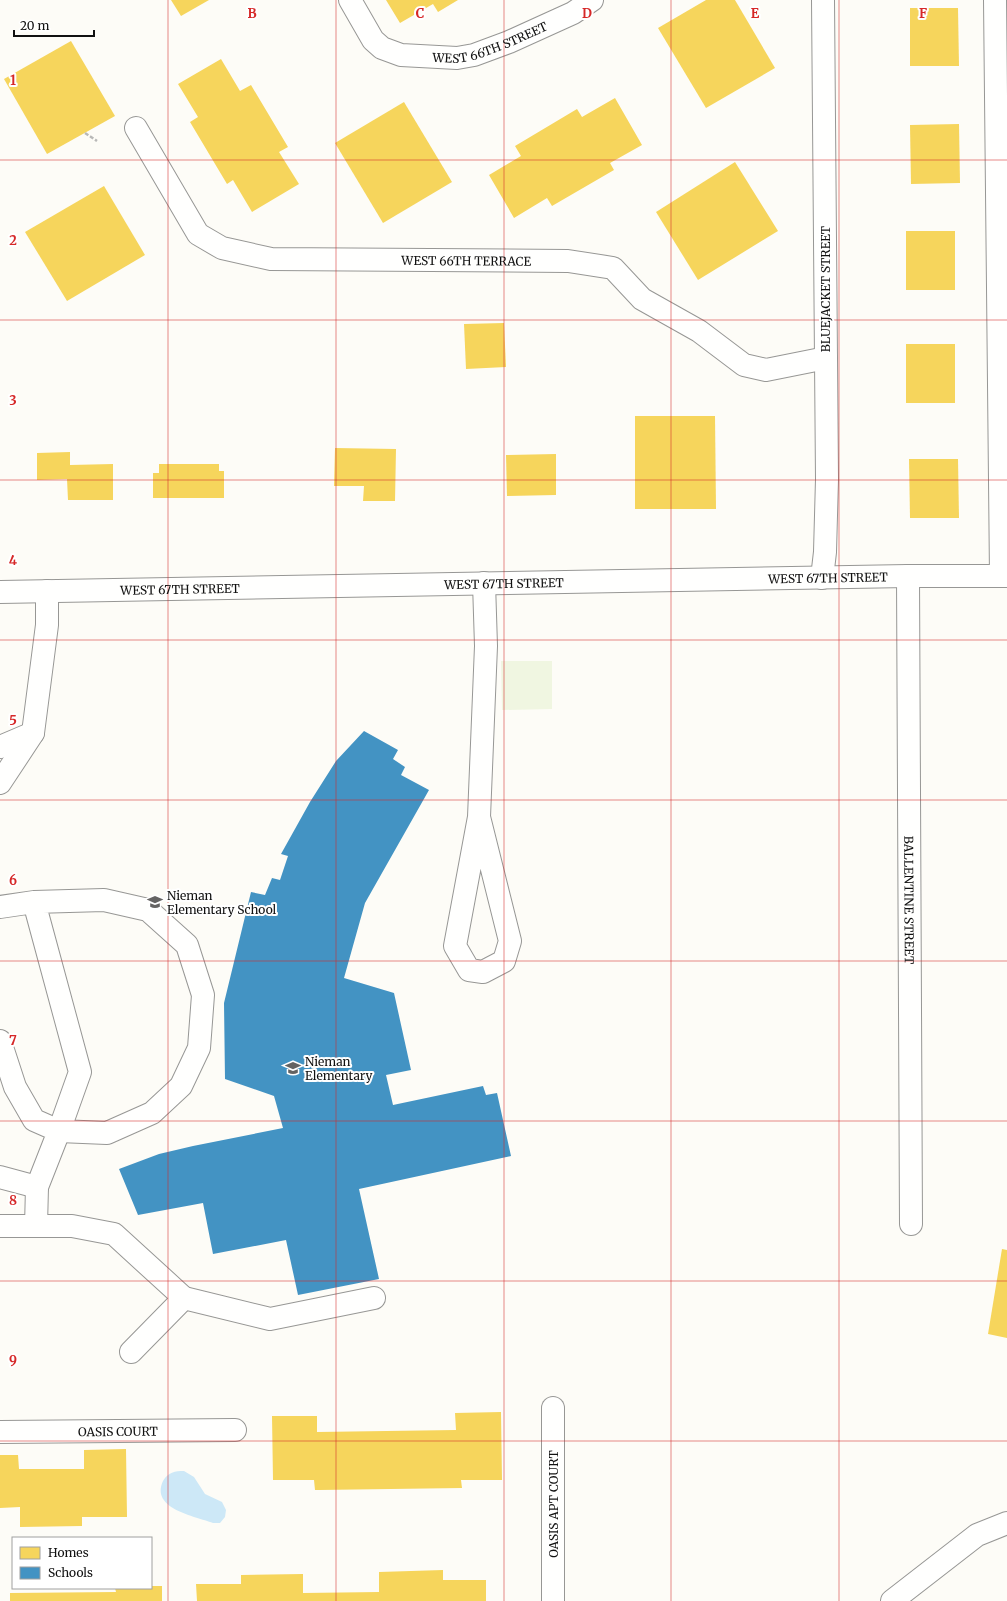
<svg xmlns="http://www.w3.org/2000/svg" width="1007" height="1601" font-family="Merriweather,serif">
	<style>
		.pitch { fill: #f0f6e1 }
		.water { fill: #cde8f7 }
		.homes { fill: #f6d55c }
		.schools { fill: #4393c3 }
		.lines { fill: none; stroke-linecap: round; stroke-linejoin: round }
		.minor-casing { stroke: #979795; stroke-width: 24 }
		.path { stroke: #b9b9b8; stroke-width: 2.5; stroke-dasharray: 4 2; stroke-linecap: butt }
		.minor { stroke: #fffffe; stroke-width: 22 }
		.grid { fill: none; stroke: #d62828; stroke-width: 1; stroke-opacity: 0.55 }
		.labels { text-anchor: middle; dominant-baseline: central; stroke-width: 4; stroke-linejoin: round; paint-order: stroke }
		.street-label { font-size: 12px; fill: #111; stroke: #fff }
		.poi-label { font-size: 12px; fill: #111; stroke: #fff; text-anchor: start }
		.grid-label { font-size: 13px; text-anchor: middle; font-weight: bold; fill: #d62828; stroke: #fff; stroke-width: 4; stroke-linejoin: round; paint-order: stroke }
	</style>
	<rect width="100%" height="100%" fill="#fdfcf7"/>
	<polygon class="pitch" points="501,661 552,661 552,709 502,710"/>
	<path class="water" d="M184,1471L194,1477L205,1494L222,1502L226,1510L225,1517L220,1523H213C195,1516 150,1509 163,1481C168,1472 175,1471 184,1471Z"/>
	<g class="homes">
		<polygon points="171,0 209,0 181,16"/>
		<polygon points="386,0 458,0 438,12 433,4 400,23"/>
		<polygon points="706,0 735,0 775,68 706,108 658,28"/>
		<polygon points="910,8 958,8 959,66 910,66"/>
		<polygon points="71,41 115,116 47,154 4,79"/>
		<polygon points="221,59 240,91 251,85 288,147 279,152 299,184 252,212 233,180 227,184 190,122 198,117 178,84"/>
		<polygon points="615,98 642,145 610,163 614,170 552,206 547,198 514,218 489,175 521,156 515,146 577,109 582,117"/>
		<polygon points="404,102 452,182 383,223 335,143"/>
		<polygon points="959,124 960,183 911,184 910,125"/>
		<polygon points="735,162 778,231 698,280 656,212"/>
		<polygon points="104,186 145,255 67,301 25,232"/>
		<rect x="906" y="231" width="49" height="59"/>
		<polygon points="504,323 506,367 466,369 464,324"/>
		<rect x="906" y="344" width="49" height="59"/>
		<polygon points="635,416 715,416 716,509 635,509"/>
		<polygon points="335,448 396,449 395,501 363,501 364,486 334,486"/>
		<polygon points="70,452 70,465 113,464 113,500 68,500 67,479 37,480 37,453"/>
		<polygon points="556,454 556,495 507,496 506,455"/>
		<polygon points="909,459 958,459 959,518 910,518"/>
		<polygon points="159,464 219,464 219,471 224,471 224,498 153,498 153,473 159,473"/>
		<polygon points="1002,1249 1007,1250 1007,1338 988,1334"/>
		<polygon points="501,1412 502,1480 461,1480 462,1488 319,1490 315,1490 314,1480 273,1480 272,1416 317,1416 317,1432 456,1430 455,1413"/>
		<polygon points="126,1449 127,1517 82,1517 82,1526 20,1527 20,1507 0,1508 0,1455 18,1455 19,1469 84,1469 84,1450"/>
		<polygon points="443,1570 443,1580 486,1580 486,1601 197,1601 196,1584 241,1584 241,1575 303,1574 303,1593 379,1592 379,1572"/>
		<polygon points="151,1586 162,1586 162,1601 10,1601 10,1593 116,1592 115,1588 151,1588"/>
	</g>
	<polygon class="schools" points="364,731 398,750 393,759 405,767 401,775 429,790 365,903 344,978 394,993 411,1070 386,1075 393,1105 483,1086 486,1095 497,1093 511,1156 359,1189 379,1279 298,1295 286,1240 213,1254 203,1203 138,1215 119,1169 159,1154 193,1146 283,1128 274,1096 225,1079 224,1003 251,892 265,895 272,878 280,880 288,856 281,854 310,802 336,761"/>
	<g class="lines">
		<g class="minor-casing">
			<g id="minor">
				<path id="s1" d="M350,0L373,40L382,48L401,55L457,58L474,55L509,42L573,13L592,0"/>
				<polyline points="995,0 1001,576"/>
				<path id="s2" d="M136,128L198,234L222,248L271,259L568,261L613,268L642,299L699,331L744,365L766,370L826,358"/>
				<path id="s3" d="M908,576L911,1224"/>
				<polyline points="822,578 825,552 827,479 823,0"/>
				<path id="s4" d="M0,592L908,576H1007"/>
				<polyline points="0,747 33,733"/>
				<polyline points="0,783 33,733 47,625 47,591"/>
				<polyline points="479,817 510,941 504,961 483,972 469,970 455,946 479,817 486,646 484,583"/>
				<polyline points="0,907 34,902 104,900 148,910 187,945 203,995 199,1048 181,1086 152,1113 107,1133 59,1131 80,1072 34,902"/>
				<polyline points="0,1041 15,1087 34,1120 59,1131 37,1187 36,1226"/>
				<polyline points="0,1177 37,1187"/>
				<polyline points="0,1226 72,1226 114,1234 184,1298 131,1352"/>
				<polyline points="184,1298 270,1319 374,1298"/>
				<path id="s5" d="M0,1432L235,1430"/>
				<polyline points="553,1601 553,1408"/>
				<polyline points="892,1601 977,1535 1007,1523"/>
			</g>
		</g>
		<polyline class="path" points="85,133 97,141"/>
		<use href="#minor" class="minor"/>
	</g>
	<path class="grid" d="M168,0V1601M336,0V1601M504,0V1601M671,0V1601M839,0V1601M0,160H1007M0,320H1007M0,480H1007M0,640H1007M0,800H1007M0,961H1007M0,1121H1007M0,1281H1007M0,1441H1007"/>
	<defs>
		<g id="school-bare" transform="scale(1.2)"><path d="M0-5L7-2L0 1L-7-2ZM-4 1L0 2.5L4 1V4Q0 6-4 4Z" fill="#646362" stroke="#fff" stroke-width="2.5" paint-order="stroke"/></g>
	</defs>
	<g fill-rule="evenodd">
		<use href="#school-bare" x="155" y="902"/>
		<use href="#school-bare" x="293" y="1068"/>
	</g>
	<g class="labels">
		<g class="street-label">
			<text stroke="none"><textPath href="#s1" startOffset="170">WEST 66TH STREET</textPath></text>
			<text stroke="none"><textPath href="#s2" startOffset="396">WEST 66TH TERRACE</textPath></text>
			<text transform="translate(825 289) rotate(-90)">BLUEJACKET STREET</text>
			<text stroke="none"><textPath href="#s4" startOffset="828">WEST 67TH STREET</textPath></text>
			<text stroke="none"><textPath href="#s4" startOffset="504">WEST 67TH STREET</textPath></text>
			<text stroke="none"><textPath href="#s4" startOffset="180">WEST 67TH STREET</textPath></text>
			<text stroke="none"><textPath href="#s3" startOffset="324">BALLENTINE STREET</textPath></text>
			<text stroke="none"><textPath href="#s5" startOffset="118">OASIS COURT</textPath></text>
			<text transform="translate(553 1504) rotate(-90)">OASIS APT COURT</text>
		</g>
		<g class="poi-label">
			<text x="167" y="895">Nieman<tspan x="167" dy="14">Elementary School</tspan></text>
			<text x="305" y="1061">Nieman<tspan x="305" dy="14">Elementary</tspan></text>
		</g>
	</g>
	<g class="grid-label">
		<text x="252" y="18">B</text>
		<text x="420" y="18">C</text>
		<text x="587" y="18">D</text>
		<text x="755" y="18">E</text>
		<text x="923" y="18">F</text>
		<text x="13" y="85">1</text>
		<text x="13" y="245">2</text>
		<text x="13" y="405">3</text>
		<text x="13" y="565">4</text>
		<text x="13" y="725">5</text>
		<text x="13" y="885">6</text>
		<text x="13" y="1045">7</text>
		<text x="13" y="1205">8</text>
		<text x="13" y="1365">9</text>
	</g>
	<rect x="12" y="1537" width="140" height="52" fill="#ffffff" stroke="#a0a0a0"/>
	<rect x="20" y="1547" width="20" height="12" fill="#f6d55c" stroke="#a0a0a0"/>
	<text x="48" y="1557" font-size="12" fill="#111111">Homes</text>
	<rect x="20" y="1567" width="20" height="12" fill="#4393c3" stroke="#a0a0a0"/>
	<text x="48" y="1577" font-size="12" fill="#111111">Schools</text>
	<path d="M14 30v6h80v-6" fill="none" stroke="#111111" stroke-width="2"/>
	<text x="20" y="30" font-size="12" fill="#111111" stroke="#ffffff" stroke-width="3" paint-order="stroke">20 m</text>
</svg>
